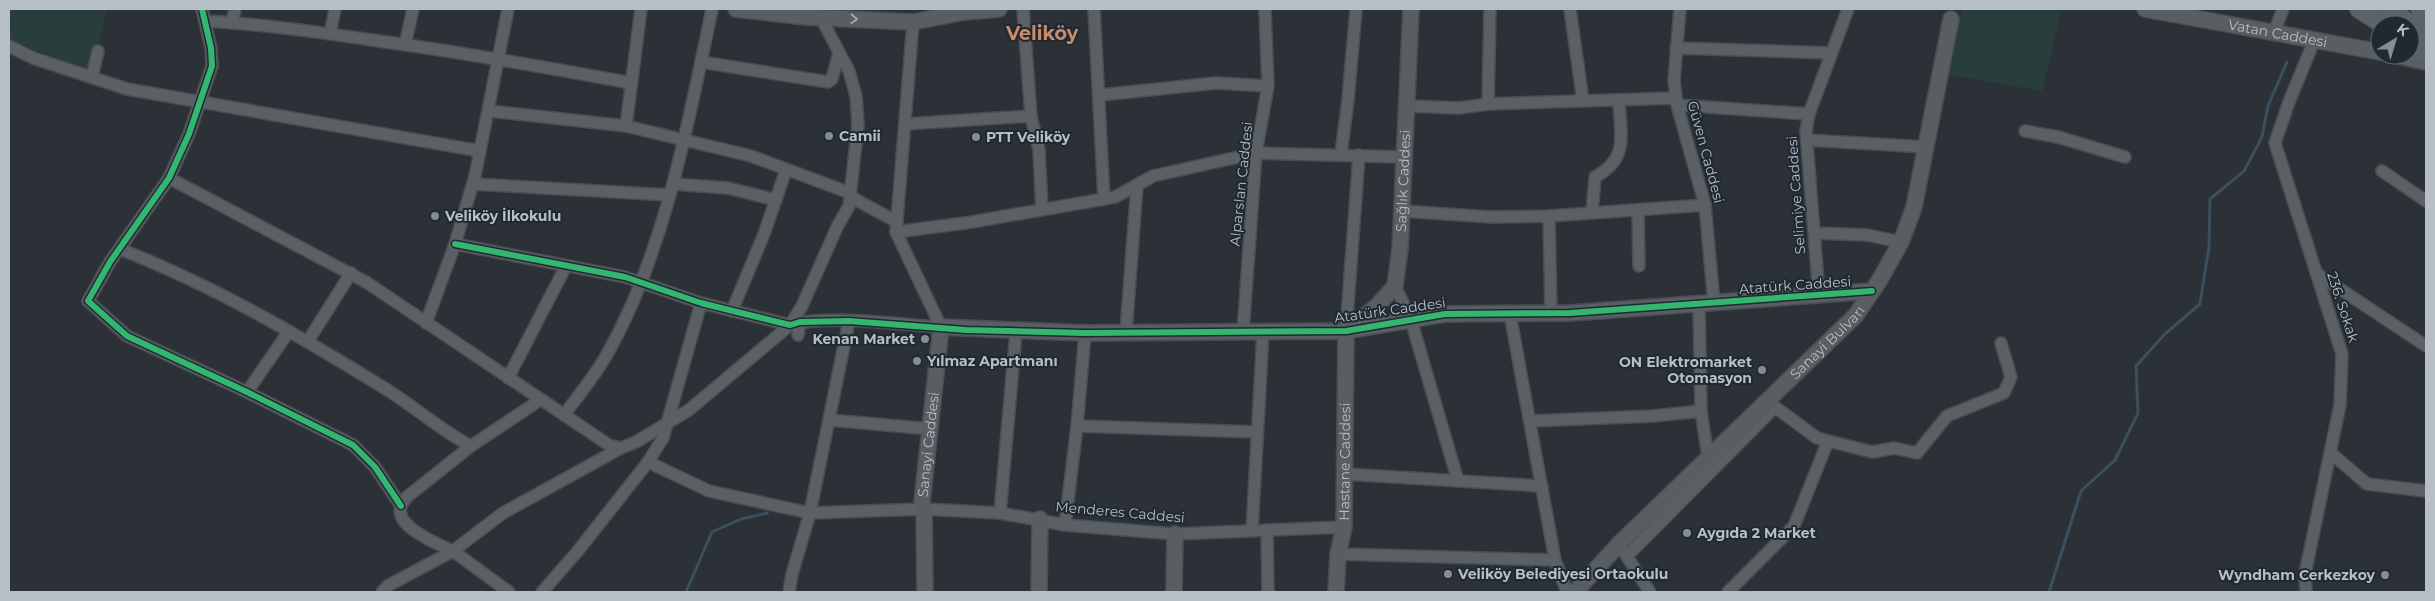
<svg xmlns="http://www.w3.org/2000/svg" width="2435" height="601" font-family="Montserrat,sans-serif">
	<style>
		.green { fill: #293d3c }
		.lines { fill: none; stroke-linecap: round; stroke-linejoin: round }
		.stream { stroke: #3b4f5e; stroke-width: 3 }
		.street-casing { stroke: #494d51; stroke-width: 14 }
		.secondary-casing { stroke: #494d51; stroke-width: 18 }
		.primary-casing { stroke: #494e53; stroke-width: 20 }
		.street { stroke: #5b6065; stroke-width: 11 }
		.secondary { stroke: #595e63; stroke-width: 15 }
		.primary { stroke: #5d6267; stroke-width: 18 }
		.cycleway-casing { stroke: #1f2931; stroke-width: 9 }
		.cycleway { stroke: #33b770; stroke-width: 6 }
		.oneway { stroke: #9fa7ae }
		.poi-dot { fill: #858d94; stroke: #1f2931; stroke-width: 2 }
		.labels { text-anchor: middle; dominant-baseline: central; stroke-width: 4; stroke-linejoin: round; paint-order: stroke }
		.street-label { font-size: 14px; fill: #b6bfc7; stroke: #1f2931 }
		.poi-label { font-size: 14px; font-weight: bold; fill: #b6bfc7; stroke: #1f2931; text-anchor: start }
		.district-label { font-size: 19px; font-weight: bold; fill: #ca8a6d; stroke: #1f2931 }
	</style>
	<rect width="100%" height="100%" fill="#2b3136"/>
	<g class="green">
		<polygon points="9,9 107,9 92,70 9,41"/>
		<polygon points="1962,9 2062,9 2042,91 1949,75"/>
	</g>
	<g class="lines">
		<g class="stream">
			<polyline points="686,592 712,532 741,519 767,513"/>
			<polyline points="2049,592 2081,491 2115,460 2138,413 2136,366 2165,334 2200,304 2209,247 2210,199 2244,171 2262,137 2268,106 2287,62"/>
		</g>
		<g class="street-casing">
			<g id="street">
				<polyline points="202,9 211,48 212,66 189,134 169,178 110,262 88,301 127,336 247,392 353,445 375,467 401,506"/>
				<polyline points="1023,9 1031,116 1039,150 1042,210"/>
				<polyline points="1094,9 1104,199"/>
				<polyline points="1570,9 1583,101"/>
				<polyline points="1680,9 1674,80 1677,105 1705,205 1714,303"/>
				<path d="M206,21C261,24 317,32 372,40C459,52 545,67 631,83"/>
				<polyline points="232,23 235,9"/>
				<polyline points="2274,33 2283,9"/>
				<polyline points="330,34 335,9"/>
				<polyline points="405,45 413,9"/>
				<polyline points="9,46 33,58 127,89 480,151"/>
				<polyline points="1676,48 1831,53"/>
				<polyline points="701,62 828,82 832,79 839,52"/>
				<polyline points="92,77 98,51"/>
				<polyline points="1100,95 1216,83 1268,86"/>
				<polyline points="1488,104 1490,9"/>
				<polyline points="1677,105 1809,114"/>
				<polyline points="1406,106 1459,108 1488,104 1676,98"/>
				<polyline points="489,111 626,126 751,156 850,193"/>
				<polyline points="905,124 1031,116"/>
				<polyline points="626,126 641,9"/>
				<polyline points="2025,131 2058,137 2125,157"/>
				<polyline points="1807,140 1926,147"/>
				<polyline points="1341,154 1348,100 1356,9"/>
				<polyline points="2382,171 2426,201"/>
				<polyline points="169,178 366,282 609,445 621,448 636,442 689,410 790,325 802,306 838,225 849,206 858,124 856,96 849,71 821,18"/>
				<polyline points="473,184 670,195"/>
				<polyline points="673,184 728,188 776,200"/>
				<polyline points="851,197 897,222"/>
				<polyline points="1638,210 1639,266"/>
				<polyline points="1401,211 1491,217 1549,216 1705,205"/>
				<path d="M1592,213L1595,177C1630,158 1620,134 1619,100"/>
				<polyline points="1549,216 1551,313"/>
				<polyline points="896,232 972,222 1115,197 1153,176 1256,153 1403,157"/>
				<polyline points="1814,233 1867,235 1901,242"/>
				<path d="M455,244L625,277L701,303L790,325C827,314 901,325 941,327L896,232L913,22"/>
				<path d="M120,249C214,286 300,336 386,389C415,407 440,430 471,446"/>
				<polyline points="2316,273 2426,346"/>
				<polyline points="1395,286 1411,320 1458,481"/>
				<polyline points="1819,295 1806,131 1809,114 1848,9"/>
				<polyline points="1699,304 1701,411 1708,457"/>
				<polyline points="732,311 764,234 786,170"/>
				<polyline points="1510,314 1555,560 1567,592"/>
				<polyline points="426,323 455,244 475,176 508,9"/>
				<polyline points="1346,331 1359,155"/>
				<polyline points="1126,332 1137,185"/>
				<polyline points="1243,332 1256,153 1268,86 1265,9"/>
				<polyline points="798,335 800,322"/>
				<polyline points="308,341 351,273"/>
				<polyline points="508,378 566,266"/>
				<polyline points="247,392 289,331"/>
				<path d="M540,400L471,446L408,496C406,499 402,503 401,506C394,527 438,544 453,551L503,513L621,448"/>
				<polyline points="1767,401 1817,438 1872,452 1894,448 1917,453 1947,416 2004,393 2011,377 2001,343"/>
				<path d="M564,415C578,396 594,377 606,356C665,253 688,124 712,9"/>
				<polyline points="829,420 931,429"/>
				<polyline points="1530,421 1653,416 1701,411"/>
				<polyline points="1077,426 1257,432"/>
				<polyline points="2332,454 2367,484 2426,491"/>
				<polyline points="648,462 709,491 810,513 924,509 1000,513 1065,525 1175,534 1344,527"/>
				<polyline points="1345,474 1542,486"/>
				<polyline points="1000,513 1016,332"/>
				<polyline points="1065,525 1077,426 1085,333"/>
				<polyline points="1267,530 1268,592"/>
				<polyline points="1252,531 1263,332"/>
				<polyline points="1624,552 1650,592"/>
				<polyline points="1338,554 1555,560"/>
				<polyline points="1627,556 1775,407"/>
				<polyline points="382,592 389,585 453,551 509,592"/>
				<polyline points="542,592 577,552 648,462 663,438 701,303"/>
				<polyline points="789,592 792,574 810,513 849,321"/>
				<polyline points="1728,592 1794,526 1828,441"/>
				<polyline points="2306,592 2305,574 2340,405 2342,354 2275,143 2289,102 2314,41"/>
			</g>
		</g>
		<g class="secondary-casing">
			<g id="secondary">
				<polyline points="736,9 805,17 913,22 964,12 999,9"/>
				<path id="s1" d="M2145,9L2380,52"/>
				<polyline points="2394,55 2426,62"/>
				<path id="s2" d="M925,592L924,509L922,502L941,327L1085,333L1346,331L1445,314L1570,313L1872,291"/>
				<polyline points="1039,592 1040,519"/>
				<polyline points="1174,592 1175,534"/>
				<path id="s3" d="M1336,592L1338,554L1344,527L1346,331L1376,307L1395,286L1400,249L1411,9"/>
				<path id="s4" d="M1575,592L1619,544L1856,315L1879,281L1901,242L1914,207L1951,19"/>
			</g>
		</g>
		<g class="primary-casing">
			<g id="primary">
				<polyline points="2359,9 2384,25"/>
				<polyline points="2388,9 2426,34"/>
				<polyline points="2420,9 2426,13"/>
				<polyline points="2410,42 2426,53"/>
			</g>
		</g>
		<use href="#street" class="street"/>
		<use href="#secondary" class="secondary"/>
		<use href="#primary" class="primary"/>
		<g class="cycleway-casing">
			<g id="cycleway">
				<polyline points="202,9 211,48 212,66 189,134 169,178 110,262 88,301 127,336 247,392 353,445 375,467 401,506"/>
				<polyline points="455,244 625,277 701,303 790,325 800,322 849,321 966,330 1085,333 1346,331 1445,314 1570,313 1872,291"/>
			</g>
		</g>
		<use href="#cycleway" class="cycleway"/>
	</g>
	<defs><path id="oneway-chevron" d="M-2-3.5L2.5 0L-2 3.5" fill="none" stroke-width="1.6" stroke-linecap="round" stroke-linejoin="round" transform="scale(1.25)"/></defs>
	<use class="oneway" href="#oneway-chevron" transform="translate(854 19) rotate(3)"/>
	<g class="poi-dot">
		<circle cx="829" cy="136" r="5"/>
		<circle cx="976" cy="137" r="5"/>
		<circle cx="435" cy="216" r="5"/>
		<circle cx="925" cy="339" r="5"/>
		<circle cx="917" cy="361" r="5"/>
		<circle cx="1762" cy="370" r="5"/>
		<circle cx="1687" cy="533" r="5"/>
		<circle cx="1448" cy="574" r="5"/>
		<circle cx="2385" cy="575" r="5"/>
	</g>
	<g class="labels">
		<g class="street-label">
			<text stroke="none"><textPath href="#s1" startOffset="135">Vatan Caddesi</textPath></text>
			<text transform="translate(1706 152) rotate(75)">Güven Caddesi</text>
			<text stroke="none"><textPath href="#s3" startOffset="434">Sağlık Caddesi</textPath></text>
			<text transform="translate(1241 184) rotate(-84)">Alparslan Caddesi</text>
			<text transform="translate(1796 195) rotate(-94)">Selimiye Caddesi</text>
			<text transform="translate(1795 285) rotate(-4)">Atatürk Caddesi</text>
			<text transform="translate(2343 307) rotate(72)">236. Sokak</text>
			<text transform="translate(1390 310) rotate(-8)">Atatürk Caddesi</text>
			<text stroke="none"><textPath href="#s4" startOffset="355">Sanayi Bulvarı</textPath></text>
			<text stroke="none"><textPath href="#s2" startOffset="148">Sanayi Caddesi</textPath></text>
			<text stroke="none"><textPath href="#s3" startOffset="131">Hastane Caddesi</textPath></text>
			<text transform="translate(1120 512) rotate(5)">Menderes Caddesi</text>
		</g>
		<g class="poi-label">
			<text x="839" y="136">Camii</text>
			<text x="986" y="137">PTT Veliköy</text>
			<text x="445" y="216">Veliköy İlkokulu</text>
			<text x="915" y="339" text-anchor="end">Kenan Market</text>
			<text x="927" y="361">Yılmaz Apartmanı</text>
			<text x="1752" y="362" text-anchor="end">ON Elektromarket<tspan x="1752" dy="16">Otomasyon</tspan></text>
			<text x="1697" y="533">Aygıda 2 Market</text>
			<text x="1458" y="574">Veliköy Belediyesi Ortaokulu</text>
			<text x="2375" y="575" text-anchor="end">Wyndham Cerkezkoy</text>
		</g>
		<g class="district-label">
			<text x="1042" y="33">Veliköy</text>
		</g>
	</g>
	<rect width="2435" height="601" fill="none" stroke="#b6bfc7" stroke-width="20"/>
	<g transform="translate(2395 40) rotate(38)"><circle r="24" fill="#1f2931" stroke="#5b656d"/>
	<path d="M0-4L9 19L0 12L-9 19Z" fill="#858d94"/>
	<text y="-8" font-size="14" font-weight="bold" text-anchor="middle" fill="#b6bfc7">K</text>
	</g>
</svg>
